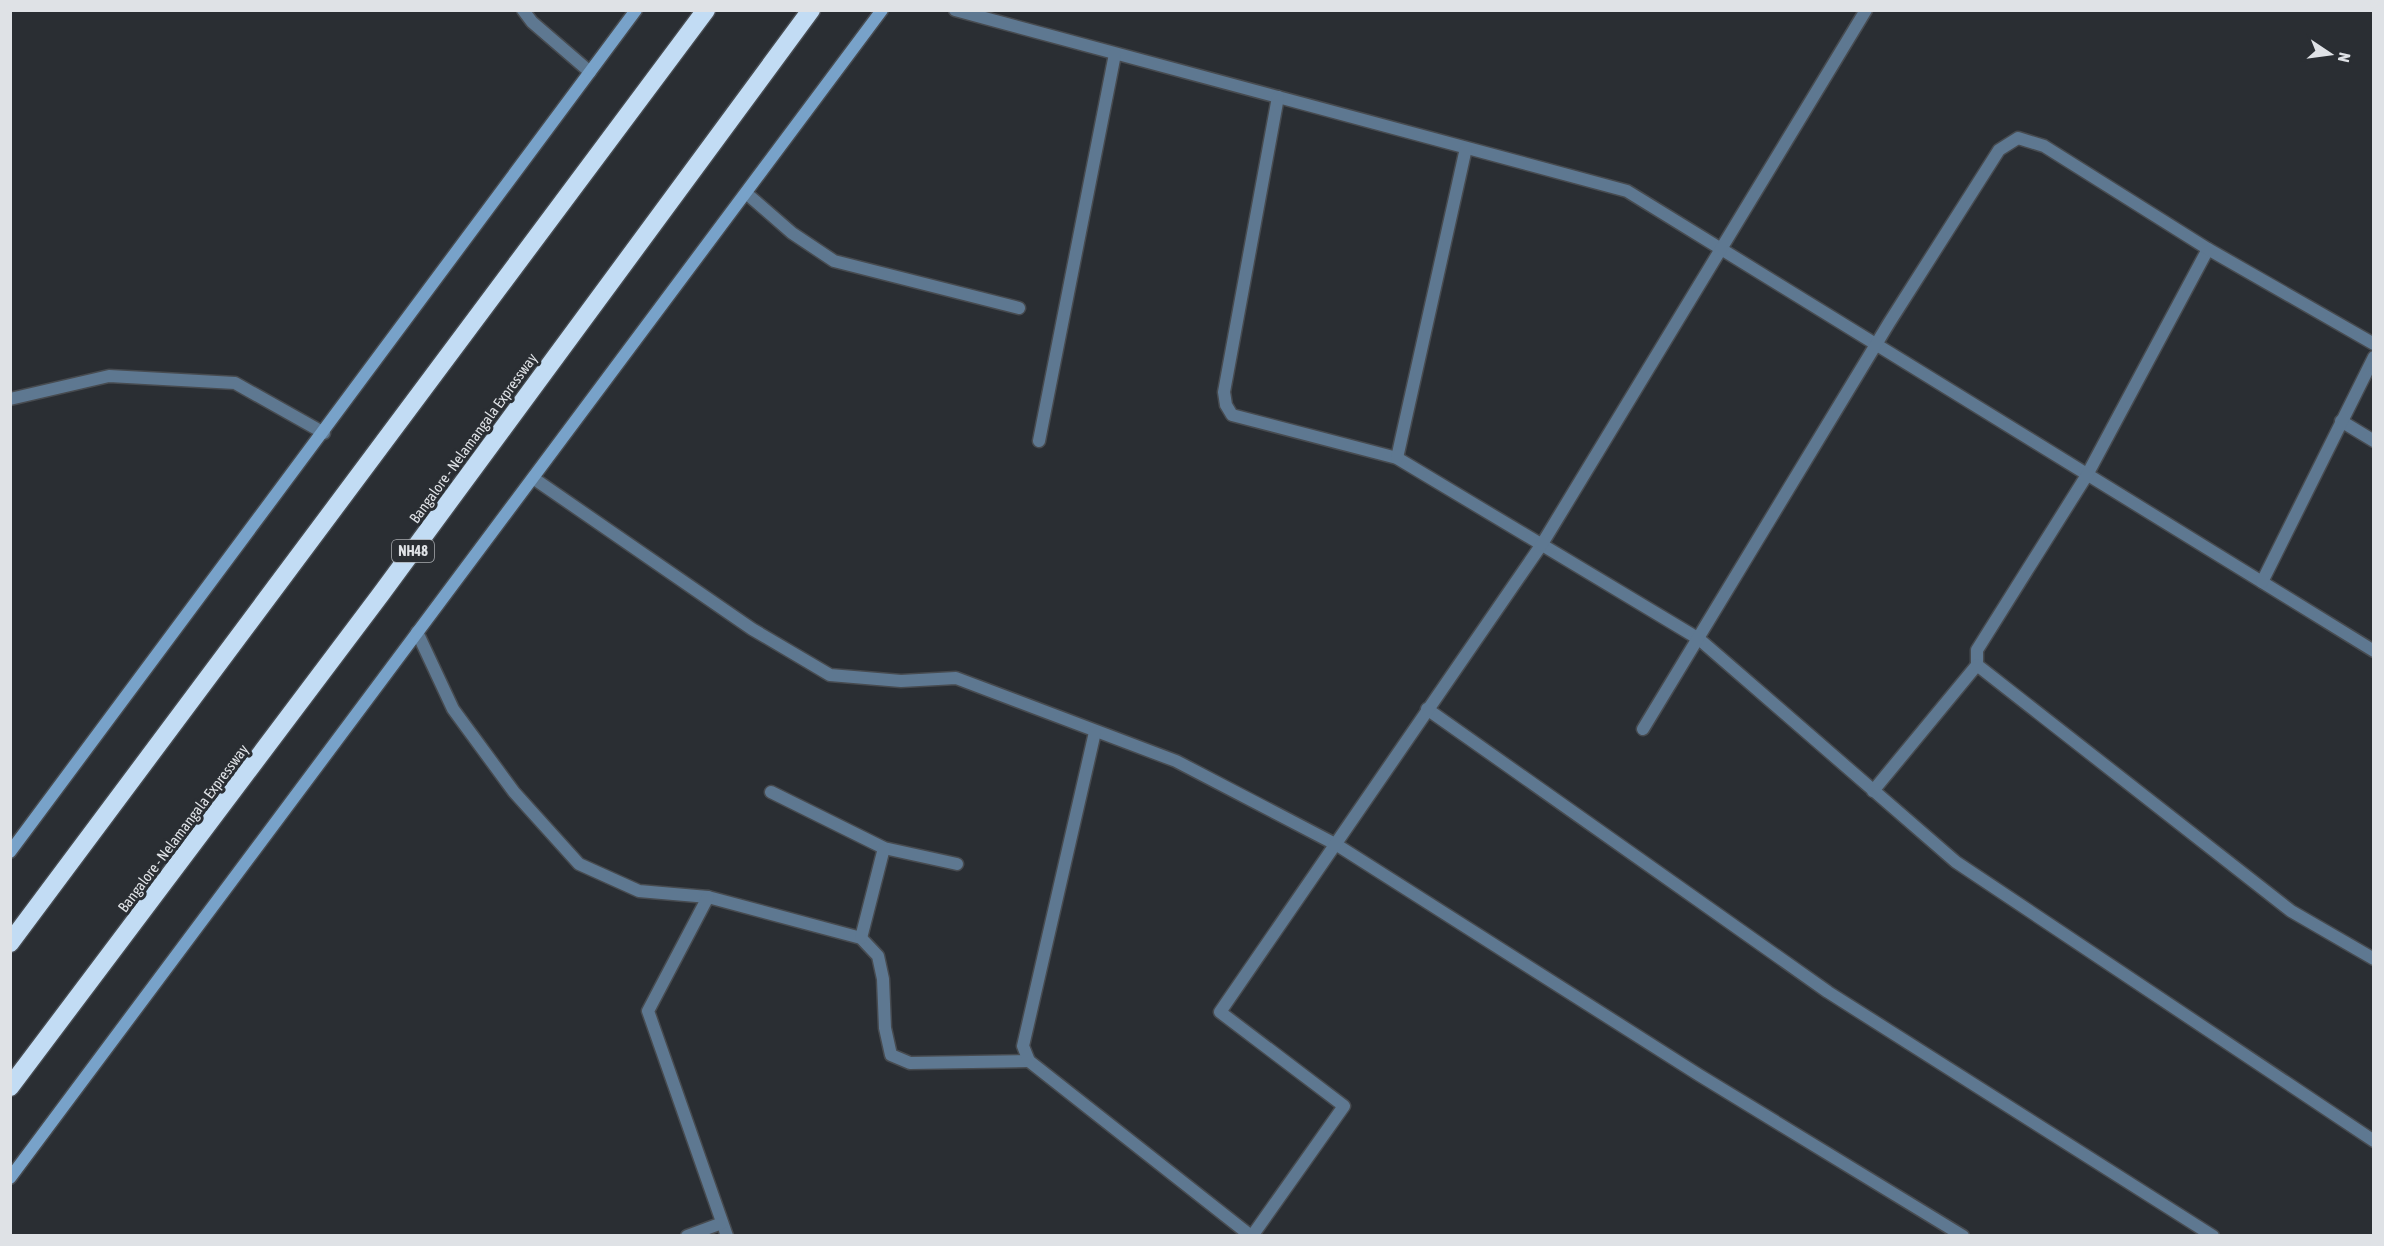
<svg xmlns="http://www.w3.org/2000/svg" width="2384" height="1246" font-family="'Asap Condensed',sans-serif">
	<style>
		.lines { fill: none; stroke-linecap: round; stroke-linejoin: round }
		.lane-casing { stroke: #474b50; stroke-width: 15 }
		.street-casing { stroke: #474b50; stroke-width: 15 }
		.secondary-casing { stroke: #474b50; stroke-width: 15 }
		.highway-casing { stroke: #474b50; stroke-width: 21 }
		.lane { stroke: #5e7891; stroke-width: 12 }
		.street { stroke: #5e7891; stroke-width: 12 }
		.secondary { stroke: #78a2c9; stroke-width: 12 }
		.highway { stroke: #c2dcf4; stroke-width: 18 }
		.labels { text-anchor: middle; dominant-baseline: central; stroke-width: 6; stroke-linejoin: round; paint-order: stroke }
		.shield { fill: #2a2e33; stroke: #a9acb0; stroke-width: 1.5 }
		.shield-label { font-size: 14px; font-weight: bold; fill: #dfe2e6 }
		.street-label { font-size: 15px; fill: #dfe2e6; stroke: #2a2e33 }
	</style>
	<rect width="100%" height="100%" fill="#2a2e33"/>
	<g class="lines">
		<g class="lane-casing">
			<g id="lane">
				<polyline points="523,10 532,22 590,72"/>
				<polyline points="746,193 792,233 834,261 1019,308"/>
			</g>
		</g>
		<g class="street-casing">
			<g id="street">
				<polyline points="955,10 1627,191 2374,651"/>
				<polyline points="1278,97 1224,392 1226,405 1232,415 1397,458 1699,639 1956,862 2374,1141"/>
				<polyline points="2208,249 2087,475 1977,650 1977,665 2291,911 2374,959"/>
				<polyline points="10,399 109,376 235,383 324,433"/>
				<polyline points="2341,421 2374,441"/>
				<polyline points="1039,441 1115,54"/>
				<polyline points="1397,458 1466,148"/>
				<polyline points="533,478 752,629 830,675 901,681 956,678 1176,761 1337,845 1699,1075 1963,1236"/>
				<polyline points="2262,582 2374,357"/>
				<polyline points="417,632 453,709 514,792 579,864 639,891 708,897 861,938 878,956 883,979 885,1028 891,1055 910,1063 1029,1061"/>
				<polyline points="1427,709 1828,992 2213,1236"/>
				<polyline points="1643,729 1889,323 1999,150 2018,138 2044,146 2208,249 2374,344"/>
				<polyline points="1095,732 1023,1046 1029,1061 1251,1236"/>
				<polyline points="1873,791 1977,665"/>
				<polyline points="771,792 884,848 957,864"/>
				<polyline points="708,897 648,1011 727,1236"/>
				<polyline points="861,938 884,848"/>
				<polyline points="687,1236 722,1223"/>
				<polyline points="1252,1236 1344,1106 1220,1012 1542,544 1866,10"/>
			</g>
		</g>
		<g class="secondary-casing">
			<g id="secondary">
				<polyline points="10,852 636,10"/>
				<polyline points="10,1178 882,10"/>
			</g>
		</g>
		<g class="highway-casing">
			<g id="highway">
				<polyline points="10,943 706,10"/>
				<polyline points="10,1087 381,594 811,10"/>
			</g>
		</g>
		<use href="#lane" class="lane"/>
		<use href="#street" class="street"/>
		<use href="#secondary" class="secondary"/>
		<use href="#highway" class="highway"/>
	</g>
	<g class="labels">
		<rect class="shield" x="392" y="540" width="42" height="22" rx="4.5"/>
		<g class="shield-label">
			<text x="413" y="551">NH48</text>
		</g>
		<g class="street-label">
			<text transform="translate(473 438) rotate(-54)">Bangalore - Nelamangala Expressway</text>
			<text transform="translate(183 828) rotate(-53)">Bangalore - Nelamangala Expressway</text>
		</g>
	</g>
	<rect width="2384" height="1246" fill="none" stroke="#dfe2e6" stroke-width="24"/>
	<g transform="translate(2330 54) rotate(103)" stroke="#2a2e33" stroke-width="4.5" paint-order="stroke">
	<path d="M0-4.5L10 22L0 15L-10 22Z" fill="#dfe2e6"/>
	<text y="-9" font-size="16" font-weight="bold" text-anchor="middle" fill="#dfe2e6">N</text>
	</g>
</svg>
